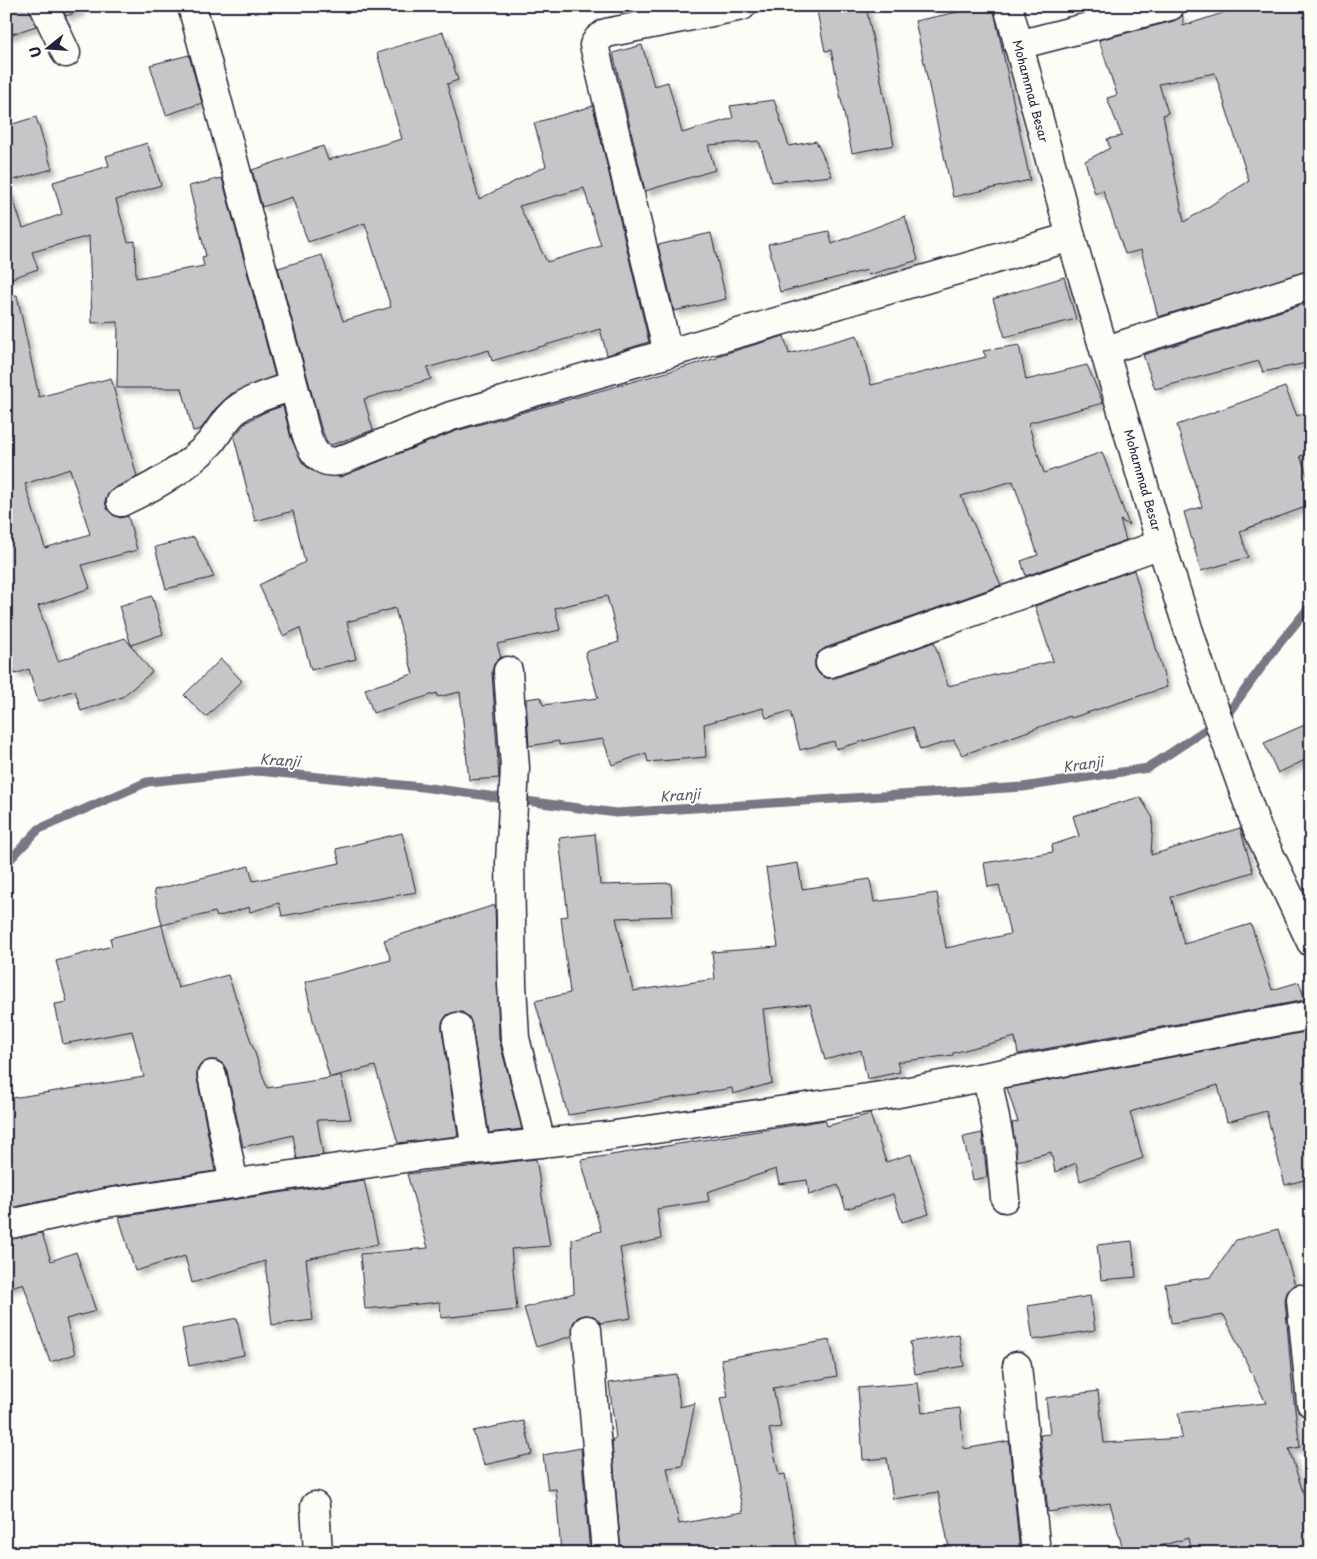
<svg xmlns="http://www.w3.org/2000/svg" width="1317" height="1559" font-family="'Playpen Sans',sans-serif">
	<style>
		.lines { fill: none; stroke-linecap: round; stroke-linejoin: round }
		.stream { stroke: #787885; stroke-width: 9 }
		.building { fill: #c6c6c8; stroke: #22223b; fill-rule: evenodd; filter: url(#shadow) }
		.minor-casing { stroke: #22223b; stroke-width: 31 }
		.tertiary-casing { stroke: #22223b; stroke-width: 31 }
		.minor { stroke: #fdfcf7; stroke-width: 28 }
		.tertiary { stroke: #fdfcf7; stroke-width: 28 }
		.labels { text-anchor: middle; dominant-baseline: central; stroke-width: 4; stroke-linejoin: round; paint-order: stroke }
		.street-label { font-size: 12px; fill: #22223b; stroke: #fdfcf7 }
		.water-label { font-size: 14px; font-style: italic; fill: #545466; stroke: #fdfcf7 }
	</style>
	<defs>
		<filter id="shadow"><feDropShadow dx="4.5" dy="4.5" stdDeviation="2.5" flood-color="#0004"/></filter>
	</defs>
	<rect width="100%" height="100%" fill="#fdfcf7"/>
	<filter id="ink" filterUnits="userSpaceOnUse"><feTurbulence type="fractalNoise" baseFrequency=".02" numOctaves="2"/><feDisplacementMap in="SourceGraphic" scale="10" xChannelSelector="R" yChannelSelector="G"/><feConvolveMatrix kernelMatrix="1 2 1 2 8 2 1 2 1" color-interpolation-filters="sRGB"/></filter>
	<g filter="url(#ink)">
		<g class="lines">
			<polyline class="stream" points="6,864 39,829 147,782 258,771 422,787 616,813 1023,787 1148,768 1226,716 1274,650 1311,605"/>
		</g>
		<g class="building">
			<polygon points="6,6 29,6 36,26 6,36"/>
			<polygon points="61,6 80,6 81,11 66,16"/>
			<polygon points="816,6 866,6 894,145 852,153 831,50 825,51"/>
			<polygon points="986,6 993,6 1030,180 953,197 915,21"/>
			<path d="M1244,6H1311V270L1158,317L1141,250L1125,254L1103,190L1095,194L1085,161L1110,148L1107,139L1122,136L1107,98L1117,95L1099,40L1174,21L1183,15V26ZM1215,73L1249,181L1184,222L1163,115L1168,113L1159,84Z"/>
			<path d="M443,32L458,80L447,84L479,199L546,166L534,123L593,106L649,342L607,355L600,329L492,361L489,350L427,368L431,379L364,399L373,430L331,445L327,442L321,428L278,268L322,255L343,321L391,307L365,223L308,242L292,197L262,207L252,170L323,146L328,160L402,139L377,53ZM584,188L601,246L547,262L519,206Z"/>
			<polygon points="642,45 654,86 668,82 682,133 733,118 730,106 774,100 789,146 816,141 832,176 772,182 759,141 708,145 715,170 645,191 613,53"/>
			<polygon points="189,55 202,103 166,115 150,65"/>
			<polygon points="36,117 52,169 10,181 6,168 6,126"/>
			<polygon points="147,143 161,185 116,200 128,242 135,241 136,278 204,266 202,257 206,256 189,186 222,178 275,376 231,394 215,409 201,429 193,431 182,388 117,388 118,322 92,323 89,236 32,252 38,269 6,280 6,191 10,190 23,228 62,214 53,182 109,166 106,156"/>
			<polygon points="905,216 918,260 868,275 867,270 780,292 768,244 829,231 832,244"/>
			<polygon points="711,233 726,299 674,311 658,245"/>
			<polygon points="1064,277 1076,319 1005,337 993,299"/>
			<path d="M17,295L39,397L111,378L137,477L114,488L108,494L105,501L107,509L113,515L120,518L128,516L137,550L82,565L90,588L38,606L58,661L125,638L152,672L122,697L81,711L75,690L38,702L29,669L15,674L6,647V296ZM70,469L90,534L45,548L25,484Z"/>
			<polygon points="1310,302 1311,362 1263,372 1259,361 1155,389 1143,355"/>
			<polygon points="857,335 871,385 986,357 983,351 1019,345 1026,380 1087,365 1103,403 1028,423 1044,473 1102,452 1129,525 1120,520 1126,540 1026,576 1021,561 1038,555 1013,481 961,496 1001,585 825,648 818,653 815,660 815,668 820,675 827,678 835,678 934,642 948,686 1053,661 1035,606 1134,570 1167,687 1071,718 1070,716 962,755 954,740 920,750 913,727 836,749 834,741 800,750 790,711 766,718 763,708 704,724 706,757 648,762 646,753 612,765 603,739 559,745 559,741 529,746 526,699 541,697 543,705 598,698 585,652 619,642 607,596 555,608 560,630 497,644 501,658 494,664 492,672 499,778 469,780 460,692 438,697 437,693 373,713 365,689 413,674 395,608 347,622 356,659 311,670 300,628 283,636 259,585 305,562 293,511 255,521 234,437 245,423 265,412 283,406 291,438 302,462 309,469 322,475 340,477 456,431 717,358 717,356 784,336 789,354"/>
			<polygon points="1285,387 1297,416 1311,411 1311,453 1300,456 1311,485 1311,505 1240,531 1248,557 1201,571 1184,512 1202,507 1177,425"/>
			<polygon points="194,537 214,577 166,589 155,547"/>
			<polygon points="152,596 163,634 131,645 119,606"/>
			<polygon points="221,659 242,681 206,717 184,695"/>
			<polygon points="1311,722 1311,757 1278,773 1264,743"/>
			<polygon points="1140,797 1153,818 1151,855 1240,828 1253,872 1171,897 1184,944 1251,924 1272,990 1299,982 1305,1000 1018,1054 1015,1037 953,1053 953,1055 897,1062 900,1072 867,1079 861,1050 825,1060 810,1004 763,1009 772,1083 733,1094 732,1088 568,1115 535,1001 570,993 561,917 568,916 559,838 595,834 600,885 671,883 673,916 616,918 633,991 715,979 712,952 778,947 766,868 798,863 802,889 870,879 874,902 937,893 946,948 1010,934 999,885 988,887 984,863 1053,852 1052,845 1079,836 1073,816"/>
			<polygon points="402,833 416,892 282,916 279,903 250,912 249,907 217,917 215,912 162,925 154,890 249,866 253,881 340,863 336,849"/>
			<polygon points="495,905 499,1039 522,1129 489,1133 472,1025 469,1017 462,1012 455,1012 447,1015 442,1022 442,1029 458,1136 398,1143 375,1066 331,1077 341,1076 351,1119 317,1120 323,1155 297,1159 293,1135 243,1147 227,1071 223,1064 217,1060 209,1060 201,1064 197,1070 197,1078 215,1171 103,1188 6,1209 6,1099 144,1077 132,1031 63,1044 55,1004 67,1002 56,961 112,946 110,938 162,925 178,988 228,975 267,1088 330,1078 313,1020 305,982 391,960 384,940"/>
			<polygon points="1311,1031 1311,1178 1285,1185 1266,1111 1227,1122 1218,1085 1130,1112 1143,1158 1080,1181 1076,1163 1055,1172 1051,1152 1017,1161 1012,1123 1018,1122 1007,1088"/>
			<polygon points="870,1114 886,1162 911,1154 929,1214 902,1222 893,1194 846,1209 838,1185 809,1195 807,1180 779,1184 776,1169 707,1192 709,1201 657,1209 661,1239 620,1248 631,1318 600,1323 594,1316 585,1315 578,1317 573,1323 572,1336 536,1347 524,1308 574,1293 572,1239 601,1231 581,1160 825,1120 827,1126"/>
			<polygon points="982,1133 987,1177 973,1180 963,1137"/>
			<polygon points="536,1159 550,1246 511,1249 517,1310 441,1318 440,1302 365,1309 360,1254 428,1248 407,1174"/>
			<polygon points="364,1180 378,1244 306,1259 313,1320 272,1325 265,1261 192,1283 185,1256 135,1271 119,1217"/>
			<polygon points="1278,1229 1295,1285 1287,1292 1285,1300 1293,1394 1300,1447 1289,1449 1311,1517 1311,1553 1191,1553 1188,1538 1136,1553 1124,1553 1110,1503 1048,1512 1040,1435 1050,1434 1046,1398 1098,1391 1104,1443 1182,1438 1178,1413 1266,1403 1224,1315 1171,1323 1165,1284 1211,1277 1236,1240"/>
			<polygon points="42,1233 51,1261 76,1252 96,1311 66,1319 75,1354 50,1362 23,1283 6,1289 6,1240"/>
			<polygon points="1132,1241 1136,1277 1101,1280 1097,1245"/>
			<polygon points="1090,1296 1095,1330 1033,1340 1028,1306"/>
			<polygon points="237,1318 244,1355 189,1366 182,1329"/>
			<polygon points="959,1334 964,1366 915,1374 910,1342"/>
			<polygon points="830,1340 837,1376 773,1388 781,1427 769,1429 779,1475 785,1474 798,1553 621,1553 612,1443 613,1439 616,1438 609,1383 676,1374 680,1407 695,1403 682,1466 667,1468 679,1524 743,1512 720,1398 728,1397 721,1359"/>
			<polygon points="918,1383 922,1413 960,1408 964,1449 1009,1441 1020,1553 950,1553 938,1492 893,1499 887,1458 863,1460 858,1388"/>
			<polygon points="524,1421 532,1454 484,1465 473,1431"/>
			<polygon points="581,1448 590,1553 561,1553 556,1489 548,1490 543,1455"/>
		</g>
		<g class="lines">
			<g class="minor-casing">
				<g id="minor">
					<polyline points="44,6 66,53"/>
					<path d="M192,6L298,402C305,425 307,467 339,461L451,416L1071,237"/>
					<polyline points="1018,45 1170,6"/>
					<polyline points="1106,350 1311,285"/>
					<polyline points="668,353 594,45 598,39 606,33 742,6"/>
					<path d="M121,502C153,487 186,469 210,443C220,431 226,416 240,407C255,397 276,392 293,386"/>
					<polyline points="830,663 1161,544"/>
					<polyline points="508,671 515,768 510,862 512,984 515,1038 541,1143"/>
					<polyline points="457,1027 476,1150"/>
					<polyline points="212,1075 234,1184"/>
					<polyline points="987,1077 1000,1144 1005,1198"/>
					<polyline points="6,1225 106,1203 425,1155 608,1136 888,1095 1311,1015"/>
					<polyline points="1301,1299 1311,1403"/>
					<polyline points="587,1330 606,1553"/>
					<polyline points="1017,1366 1036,1553"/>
					<polyline points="315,1506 318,1553"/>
				</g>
			</g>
			<g class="tertiary-casing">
				<polyline id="tertiary" points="1008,6 1071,237 1161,544 1209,694 1257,828 1311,942"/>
			</g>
			<use href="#minor" class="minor"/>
			<use href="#tertiary" class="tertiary"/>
		</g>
	</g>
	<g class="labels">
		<g class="street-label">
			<text transform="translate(1031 91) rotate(75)">Mohammad Besar</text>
			<text transform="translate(1143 480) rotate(74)">Mohammad Besar</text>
		</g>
		<g class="water-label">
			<text transform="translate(280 760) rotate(4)">Kranji</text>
			<text transform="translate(1083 764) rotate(-8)">Kranji</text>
			<text transform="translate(680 795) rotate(-4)">Kranji</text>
		</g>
	</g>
	<rect width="1317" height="1559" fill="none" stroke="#fdfcf7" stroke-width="25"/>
	<rect x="12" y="12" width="1292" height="1534" fill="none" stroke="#22223b" stroke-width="2" filter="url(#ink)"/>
	<g transform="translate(48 48) rotate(253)" stroke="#fdfcf7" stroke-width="4" paint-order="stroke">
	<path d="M0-4L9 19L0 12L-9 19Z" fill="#22223b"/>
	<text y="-8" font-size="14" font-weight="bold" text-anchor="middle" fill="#22223b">U</text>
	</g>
</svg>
